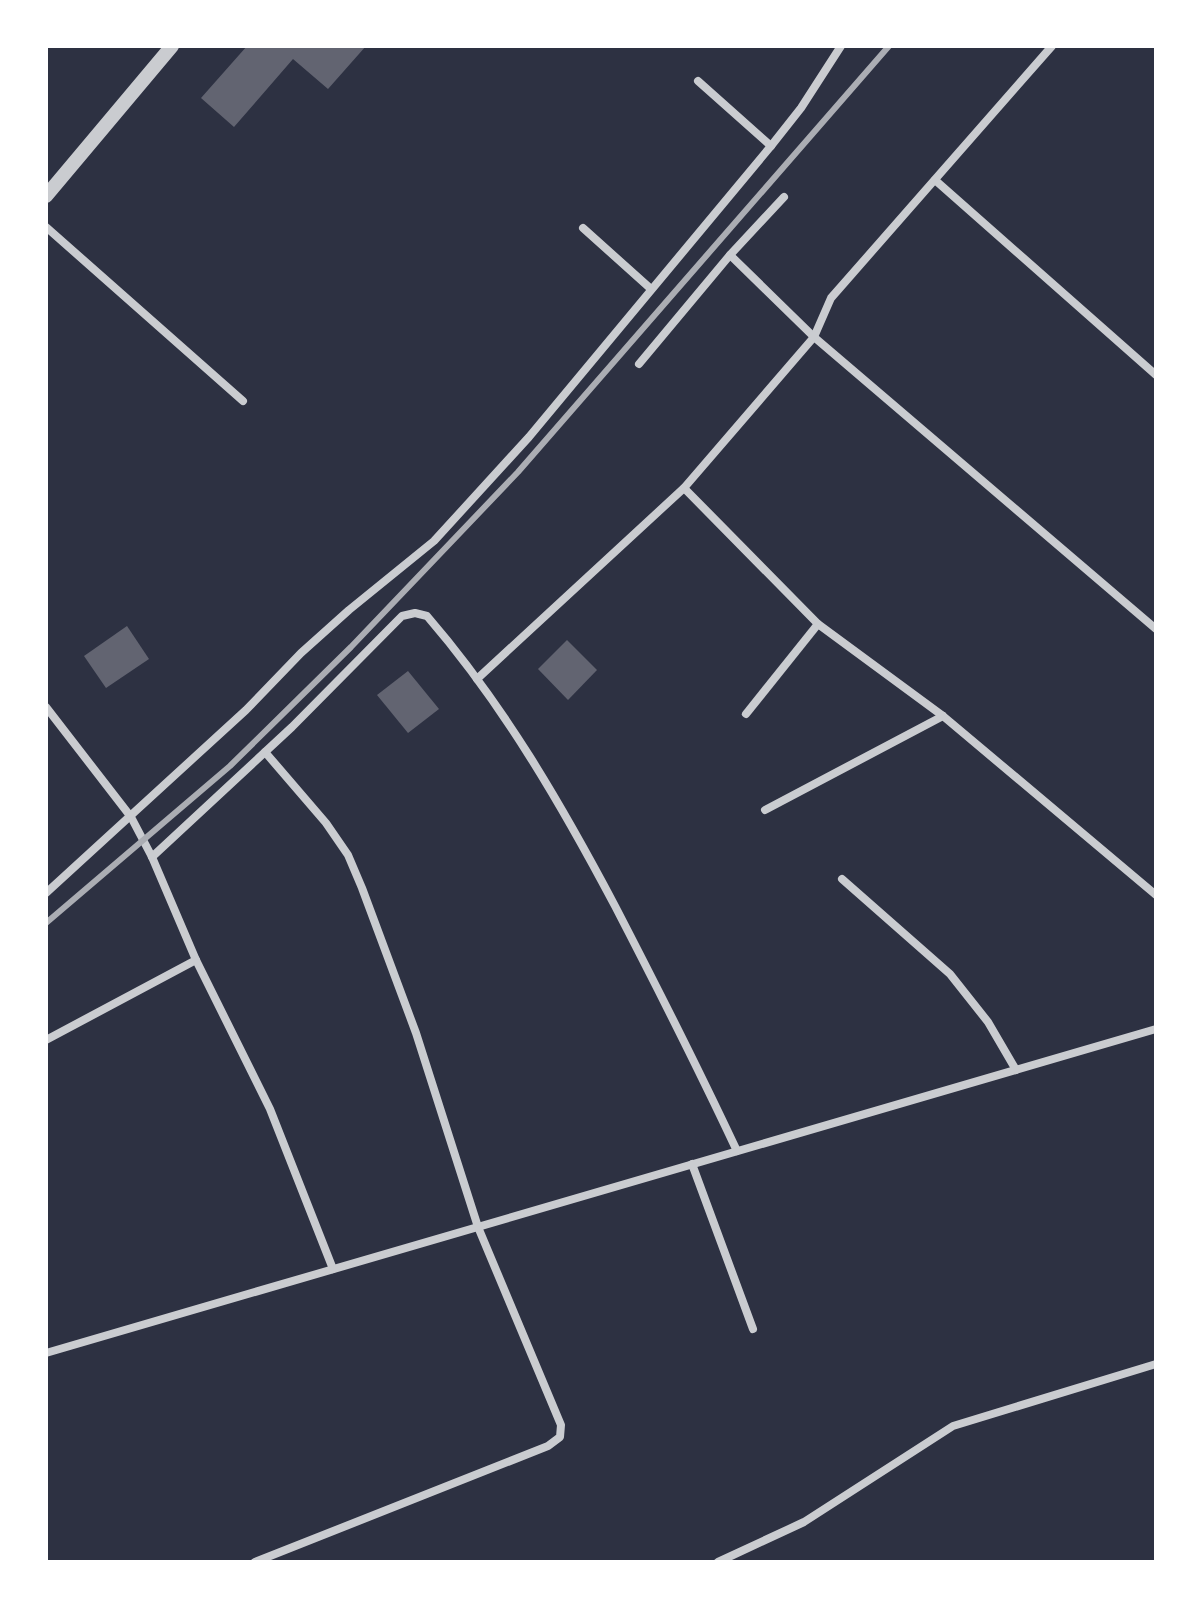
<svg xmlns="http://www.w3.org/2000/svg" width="1202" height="1608" font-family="'Alegreya Sans',sans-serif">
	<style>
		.building { fill: #626471 }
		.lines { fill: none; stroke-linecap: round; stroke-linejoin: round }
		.minor { stroke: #caccd0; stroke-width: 8 }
		.tertiary { stroke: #caccd0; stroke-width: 14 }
		.rail { stroke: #abadb3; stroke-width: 6 }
	</style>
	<rect width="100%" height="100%" fill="#2d3142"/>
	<g class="building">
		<polygon points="247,46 366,46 328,89 293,59 234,127 201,98"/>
		<polygon points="127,626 149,659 106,688 84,656"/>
		<polygon points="567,640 597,670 568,700 538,669"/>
		<polygon points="408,671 439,709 408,733 377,695"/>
	</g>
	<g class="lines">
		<g class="minor">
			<polyline points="698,81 771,146"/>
			<polyline points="935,180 1156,375"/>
			<polyline points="46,227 243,401"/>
			<polyline points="583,228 651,289"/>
			<polyline points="730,255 814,337 1156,629"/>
			<polyline points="639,364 730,255 784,197"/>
			<polyline points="684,488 818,624 943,716 1156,895"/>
			<polyline points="477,679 684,488 814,337 831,298 1052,46"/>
			<polyline points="46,707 131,817 152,857 196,960 270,1109 333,1269"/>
			<polyline points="746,714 818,624"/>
			<polyline points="765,810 943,716"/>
			<path d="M152,857L292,727L402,616L415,613L427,616C503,704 561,804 615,906C657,987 698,1068 737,1151"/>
			<polyline points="842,879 950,974 988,1022 1016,1070"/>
			<polyline points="46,893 246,710 301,653 349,610 434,541 529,437 771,146 801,108 841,46"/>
			<polyline points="46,1040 196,960"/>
			<polyline points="692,1164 753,1329"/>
			<polyline points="46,1353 1156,1029"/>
			<polyline points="255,1562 548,1446 560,1437 561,1425 478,1227 416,1033 362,888 348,855 326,823 265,752"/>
			<polyline points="718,1562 804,1522 953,1426 1156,1364"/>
		</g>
		<polyline class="tertiary" points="46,196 172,46"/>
		<polyline class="rail" points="46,923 230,766 351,647 518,472 889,46"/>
	</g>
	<rect width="1202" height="1608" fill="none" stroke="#ffffff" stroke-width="96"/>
</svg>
